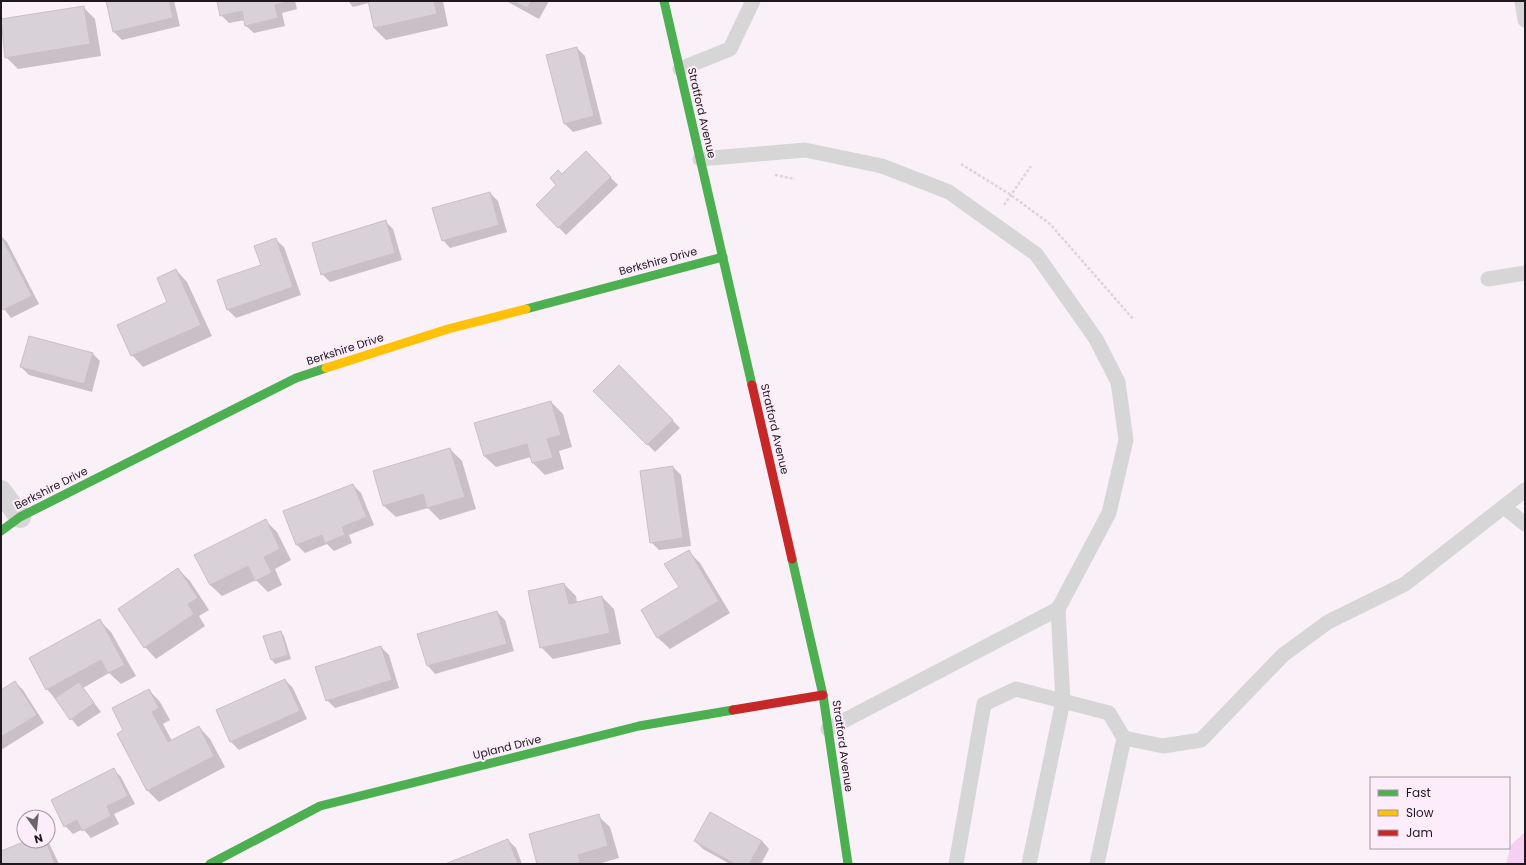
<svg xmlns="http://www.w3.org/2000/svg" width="1526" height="865" font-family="Poppins,sans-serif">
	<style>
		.green { fill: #f6d0f1 }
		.shadow { fill: #0003 }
		.building { fill: #d8d1d7; stroke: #c7c0c6 }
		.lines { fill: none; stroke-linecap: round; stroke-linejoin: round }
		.path { stroke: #dad6d9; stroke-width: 2.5; stroke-dasharray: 3 2; stroke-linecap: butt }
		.lane { stroke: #d7d6d7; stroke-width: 15 }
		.street { stroke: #d7d6d7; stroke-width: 22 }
		.fast { stroke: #4caf50; stroke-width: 9 }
		.slow { stroke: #ffc107; stroke-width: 9 }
		.jam { stroke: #c62828; stroke-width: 9 }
		.labels { text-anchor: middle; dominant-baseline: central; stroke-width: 4; stroke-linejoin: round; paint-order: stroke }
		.street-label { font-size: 11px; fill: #1e191e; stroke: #fdedfb }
	</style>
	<rect width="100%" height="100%" fill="#faf0f8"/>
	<polygon class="green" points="1525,832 1525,864 1506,864 1511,845"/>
	<g class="shadow">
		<polygon points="107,1 174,1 180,26 122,40 114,32"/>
		<polygon points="218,1 295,1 297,9 282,13 285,26 254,33 246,26 245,20 229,23 221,15"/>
		<polygon points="348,1 443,1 448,26 386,40 374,28 369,3 353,7"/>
		<polygon points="506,1 549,1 539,19"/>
		<polygon points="83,7 95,19 101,56 18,69 6,57 1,20"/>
		<polygon points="577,48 585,56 602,124 573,132 565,124"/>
		<polygon points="586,152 618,185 566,235 537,205 558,185 562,176"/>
		<polygon points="490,193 498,201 507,232 450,248 443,240"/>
		<polygon points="385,221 393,229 402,260 330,282 322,274"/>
		<polygon points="1,236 7,242 39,304 11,318 1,305"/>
		<polygon points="276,240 284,247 301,295 236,318 228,310 218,281 262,266"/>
		<polygon points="176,270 187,282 212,336 143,367 132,355 169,303"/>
		<polygon points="92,353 100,361 92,392 29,375 21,367"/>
		<polygon points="619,366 680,428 655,452 595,391"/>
		<polygon points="551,402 563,414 572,447 559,451 564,469 545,475 533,463 531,457 496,467 484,456"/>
		<polygon points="450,449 462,461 476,509 440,520 428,508 396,517 384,506"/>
		<polygon points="673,467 681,475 691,546 659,550 651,542"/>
		<polygon points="353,485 361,493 374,525 349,535 352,543 334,551 327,544 305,553 297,545 284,512"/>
		<polygon points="265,520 277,532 291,560 275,569 282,585 268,592 256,580 222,596 210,585"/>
		<polygon points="688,551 700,563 730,613 670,649 658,638 642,611 680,588"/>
		<polygon points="178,569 190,581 209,610 199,616 205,626 156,659 145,647"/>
		<polygon points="564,584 576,596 577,603 602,597 614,609 621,644 553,659 541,647"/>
		<polygon points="497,612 505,620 514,651 435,674 428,666 418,634"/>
		<polygon points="99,620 111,632 136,676 121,684 109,673 83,688 101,712 78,727 47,689"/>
		<polygon points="280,632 284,636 291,659 275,664 272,660 265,637"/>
		<polygon points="381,647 389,655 399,688 335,708 327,700"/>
		<polygon points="285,680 293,688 307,719 239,750 231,742 217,710"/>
		<polygon points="15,682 23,690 44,723 1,750 1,691"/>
		<polygon points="149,690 160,702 170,720 163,724 172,741 199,727 210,739 225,767 159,802 147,790 125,731"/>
		<polygon points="113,769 121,777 135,804 114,814 119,824 91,838 83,829 73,834 65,826"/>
		<polygon points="598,816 610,827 619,858 598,864 538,864"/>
		<polygon points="508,840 516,848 522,864 448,864"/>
		<polygon points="29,841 48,841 59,864 1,864 1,852"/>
		<polygon points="695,841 762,841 769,849 761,864 730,864 703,849"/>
	</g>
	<g class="building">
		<polygon points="106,1 169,1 173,18 113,32"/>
		<polygon points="217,1 290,1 275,5 278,18 245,26 242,11 220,16"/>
		<polygon points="368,1 434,1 437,14 374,28"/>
		<polygon points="514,1 531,1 527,8"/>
		<polygon points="84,6 90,44 5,58 1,19"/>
		<polygon points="577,47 594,116 564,124 546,55"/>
		<polygon points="586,151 611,177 558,228 536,205 556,185 550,178 558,170 562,174"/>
		<polygon points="490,192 499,225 442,241 432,208"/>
		<polygon points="386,220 395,253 321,275 312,243"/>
		<polygon points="1,236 32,296 3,310 1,307"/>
		<polygon points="276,238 293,287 227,310 217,280 261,265 254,246"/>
		<polygon points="176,269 201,325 131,356 117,325 167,302 157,278"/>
		<polygon points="29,336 93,353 84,384 20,367"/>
		<polygon points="619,365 673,420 647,445 593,391"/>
		<polygon points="551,401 561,435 547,439 553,458 532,463 527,444 484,456 474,423"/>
		<polygon points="450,448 465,497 427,508 423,494 383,506 373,471"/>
		<polygon points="673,466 683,538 650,543 640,471"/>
		<polygon points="353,484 367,517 342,527 345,535 325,543 322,535 296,545 283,511"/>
		<polygon points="266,519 280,549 264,557 272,573 255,581 248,566 210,585 194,555"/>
		<polygon points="689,550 719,601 657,638 641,610 679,587 664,564"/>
		<polygon points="178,568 198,598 188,604 194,614 144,648 118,609"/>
		<polygon points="564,583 569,604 602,596 610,633 540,648 528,591"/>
		<polygon points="497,611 507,644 427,666 417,634"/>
		<polygon points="100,619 125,665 108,673 101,660 46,690 29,658"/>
		<polygon points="281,631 288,655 271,660 263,636"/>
		<polygon points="381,646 392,680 326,701 315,667"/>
		<polygon points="285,679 300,711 230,742 216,710"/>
		<polygon points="15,681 37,715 1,737 1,690"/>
		<polygon points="79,682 94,703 70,720 55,698"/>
		<polygon points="149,689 159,708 152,712 168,742 199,726 214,756 147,791 117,734 123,730 112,708"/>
		<polygon points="114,768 128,796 107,806 111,816 82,831 77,820 64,827 51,800"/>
		<polygon points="710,812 762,841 749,864 735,864 694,841"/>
		<polygon points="599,814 608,846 578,855 580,862 574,864 537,864 529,834"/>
		<polygon points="508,839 518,864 445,864"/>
		<polygon points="26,841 46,841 55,864 1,864 1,851"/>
	</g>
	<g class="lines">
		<g class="path">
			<polyline points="961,164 1011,195 1050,224 1134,320"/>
			<polyline points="775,175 795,179"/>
			<polyline points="1004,205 1031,166"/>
		</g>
		<g class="lane">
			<polyline points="1522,1 1525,20"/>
			<polyline points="680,69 730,49 753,1"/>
			<polyline points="700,159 805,150 882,166 949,192 1036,254 1096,339 1118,382 1126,440 1109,513 1058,609 828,729"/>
			<polyline points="1488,279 1525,273"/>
			<polyline points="1504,507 1525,524"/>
			<polyline points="1124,738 1163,746 1201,740 1283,655 1328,622 1405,584 1525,490"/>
			<polyline points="956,864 984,704 1016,689 1109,713 1124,738 1097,864"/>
			<polyline points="1029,864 1063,701 1058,609"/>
		</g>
		<polyline class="street" points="1,491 20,517"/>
		<g class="fast">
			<polyline points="664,1 752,385"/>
			<polyline points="526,309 723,257"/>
			<polyline points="1,531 20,517 296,378 326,368"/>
			<polyline points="792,559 823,695 848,864"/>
			<polyline points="210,864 320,806 639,726 733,710"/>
		</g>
		<polyline class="slow" points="326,368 448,329 526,309"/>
		<g class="jam">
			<polyline points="752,385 792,559"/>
			<polyline points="733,710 823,695"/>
		</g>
	</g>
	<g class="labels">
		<g class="street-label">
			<text transform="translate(702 113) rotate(77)">Stratford Avenue</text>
			<text transform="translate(658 261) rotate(-15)">Berkshire Drive</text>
			<text transform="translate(345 349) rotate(-18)">Berkshire Drive</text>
			<text transform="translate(775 429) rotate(77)">Stratford Avenue</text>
			<text transform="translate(51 488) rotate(-27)">Berkshire Drive</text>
			<text transform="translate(843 746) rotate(82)">Stratford Avenue</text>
			<text transform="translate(507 747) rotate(-14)">Upland Drive</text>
		</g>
	</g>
	<rect width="1526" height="865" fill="none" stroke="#1e191e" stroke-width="4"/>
	<rect x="1370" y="777" width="140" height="72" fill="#fdedfb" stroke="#a498a3"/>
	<rect x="1378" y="790" width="20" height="6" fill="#4caf50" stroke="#a498a3"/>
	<text x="1406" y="797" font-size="12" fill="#1e191e">Fast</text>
	<rect x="1378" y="810" width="20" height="6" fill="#ffc107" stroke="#a498a3"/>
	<text x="1406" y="817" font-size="12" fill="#1e191e">Slow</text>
	<rect x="1378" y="830" width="20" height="6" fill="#c62828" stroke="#a498a3"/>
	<text x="1406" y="837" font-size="12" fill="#1e191e">Jam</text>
	<g transform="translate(36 829) rotate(165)"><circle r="19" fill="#fdedfb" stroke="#a498a3"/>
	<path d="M0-3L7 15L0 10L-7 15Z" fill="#6b646a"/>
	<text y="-6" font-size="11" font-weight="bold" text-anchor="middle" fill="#1e191e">N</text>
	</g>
</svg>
